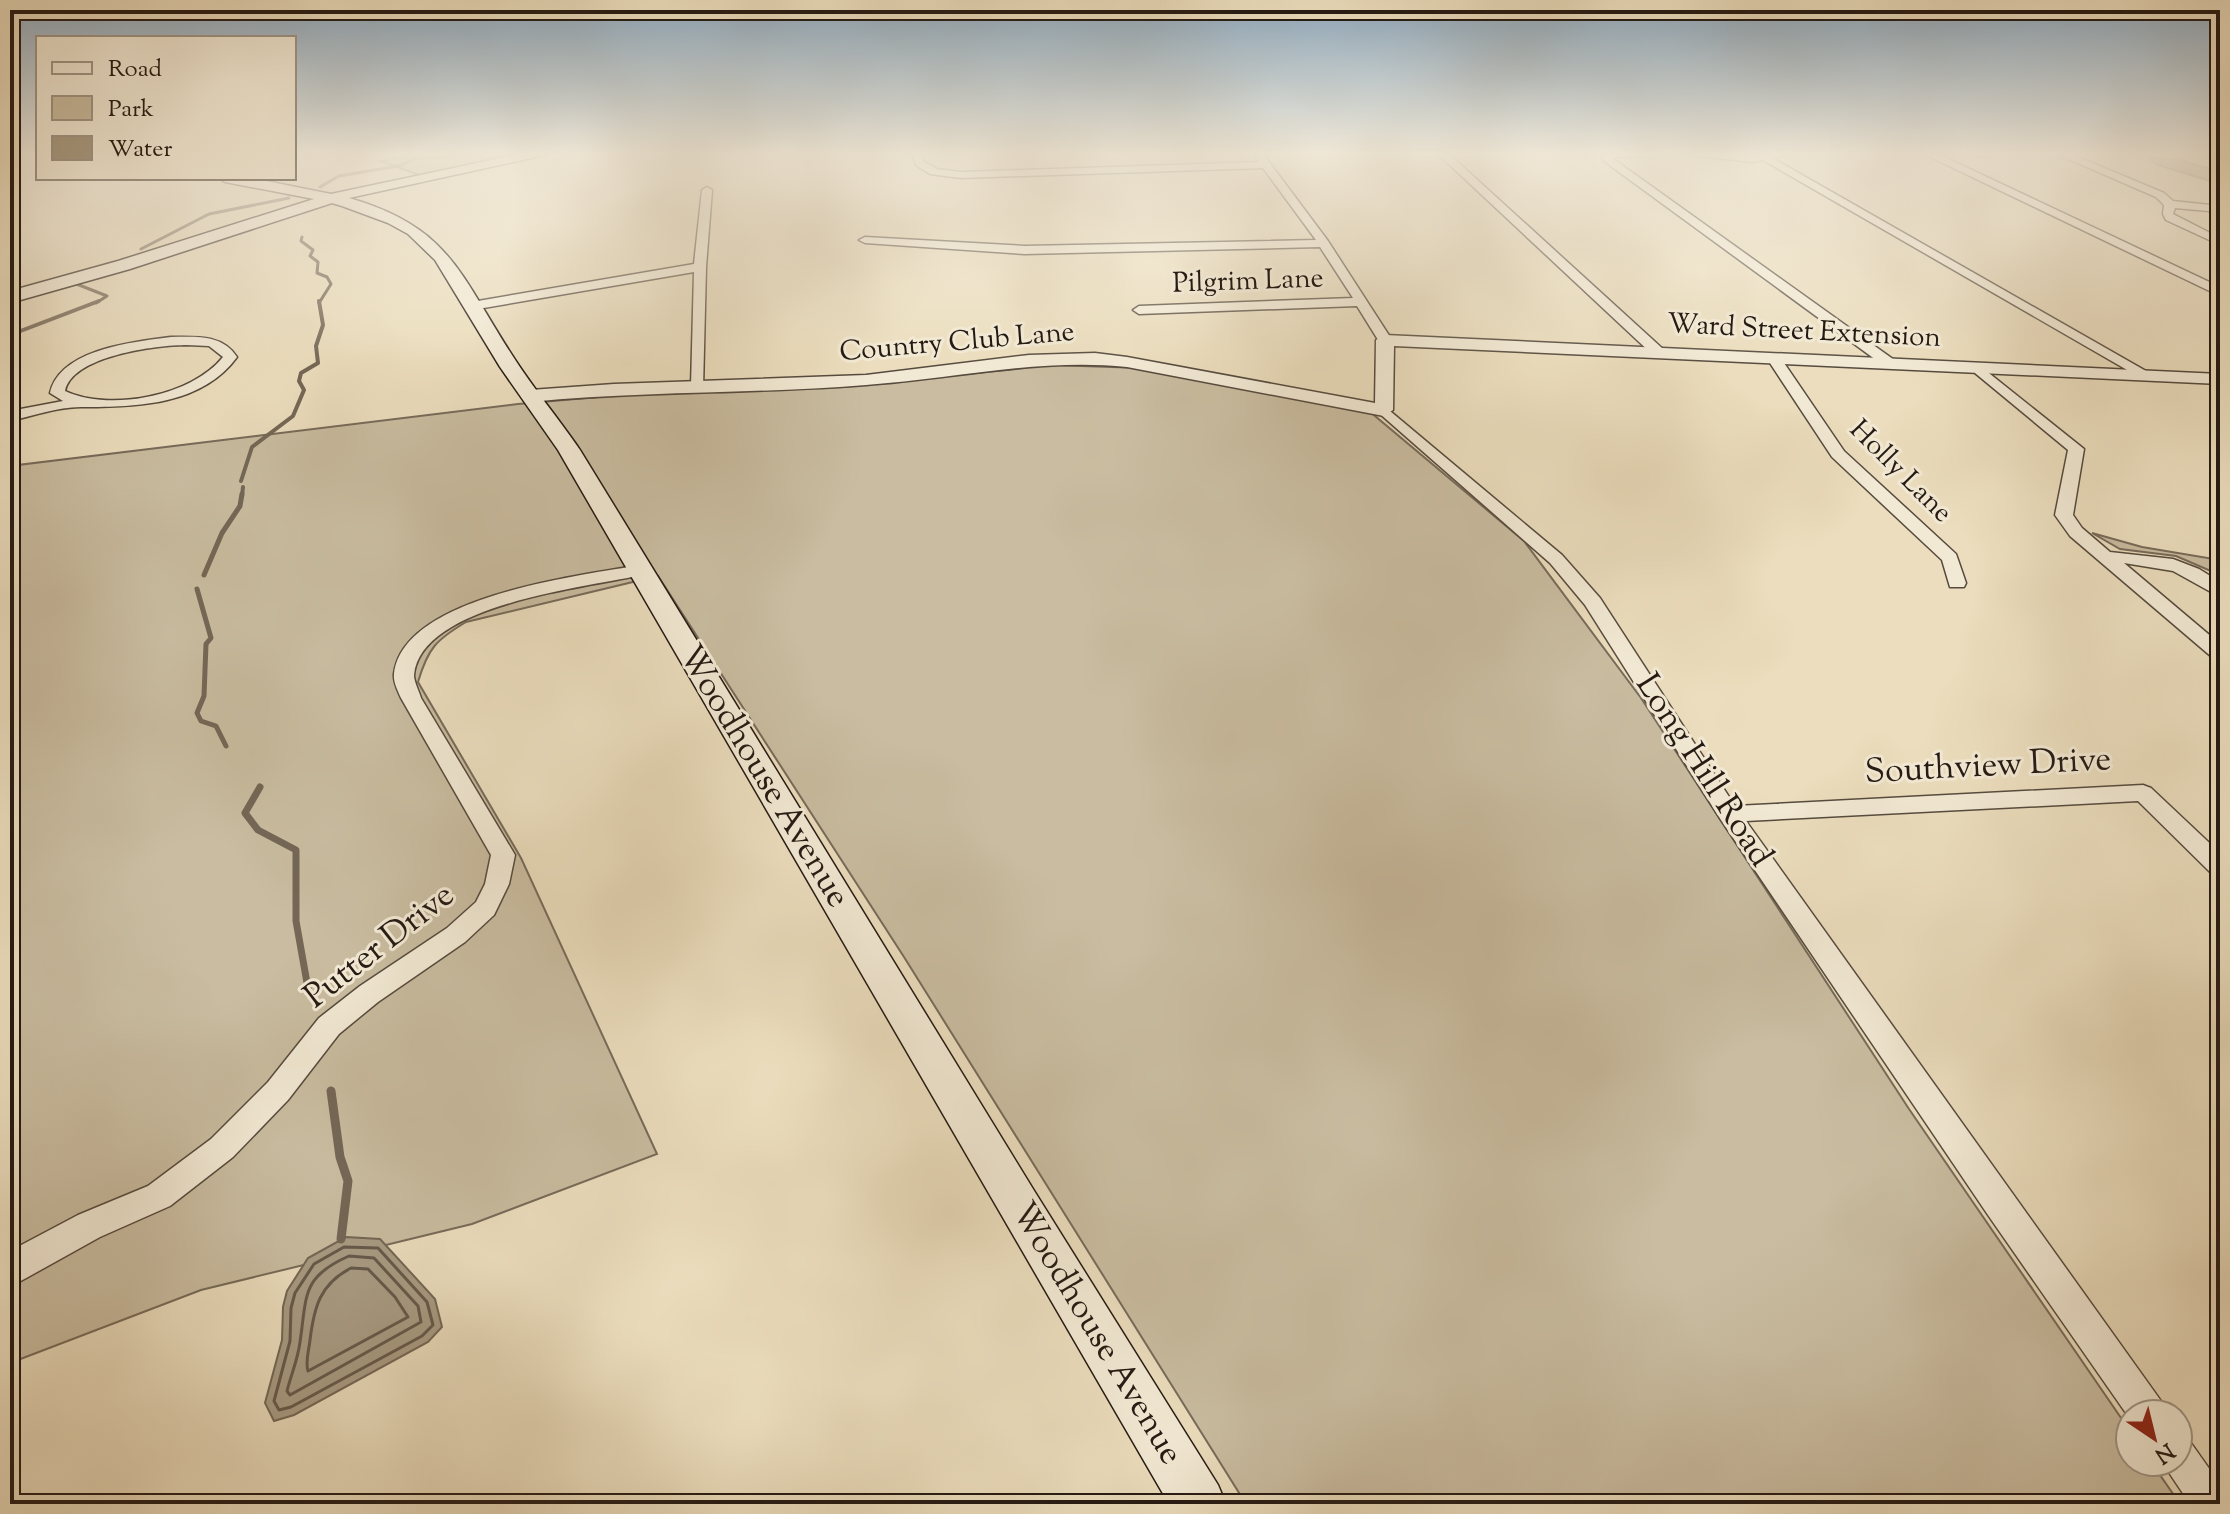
<svg xmlns="http://www.w3.org/2000/svg" width="2230" height="1514" font-family="'Sorts Mill Goudy',serif">
	<style>
		.green { fill: #c9bca0; stroke: #776b5a; stroke-width: 2 }
		.water { fill: #a89b83; stroke: #746756; stroke-width: 2 }
		.lines { fill: none; stroke-linecap: round; stroke-linejoin: round }
		.shore { stroke: #665a4b; stroke-width: 3 }
		.stream-far4 { stroke: #746756; stroke-width: 3 }
		.stream-far3 { stroke: #746756; stroke-width: 4 }
		.stream-far2 { stroke: #746756; stroke-width: 5 }
		.stream-far1 { stroke: #746756; stroke-width: 7 }
		.stream { stroke: #746756; stroke-width: 9 }
		.minor-casing { stroke: #564b3e; stroke-width: 3 }
		.tertiary-casing { stroke: #564b3e; stroke-width: 3 }
		.secondary-casing { stroke: #251a13; stroke-width: 3 }
		.minor { fill: #f2e9d4; fill-rule: evenodd }
		.tertiary { fill: #f2e9d4; fill-rule: evenodd }
		.secondary { fill: #f2e9d4; fill-rule: evenodd }
		.labels { text-anchor: middle; dominant-baseline: central; stroke-width: 6; stroke-linejoin: round; paint-order: stroke }
		.far-street-label { font-size: 28px; fill: #251a13; stroke: #f2e9d4 }
		.street-label { font-size: 34px; fill: #251a13; stroke: #f2e9d4 }
	</style>
	<rect width="100%" height="100%" fill="#ebddbd"/>
	<filter id="stains"><feTurbulence type="fractalNoise" baseFrequency=".0025" numOctaves="4"/><feColorMatrix values="0 0 0 0 .2 0 0 0 0 .09 0 0 0 0 .02 0 0 0 .5 -.17"/></filter>
	<radialGradient id="worn" r=".72"><stop offset=".6" stop-color="#630" stop-opacity="0"/><stop offset="1" stop-color="#630" stop-opacity=".3"/></radialGradient>
	<g class="green">
		<polygon points="417,154 526,154 422,176 380,161"/>
		<path d="M1051,365L1142,368L1369,411L1524,541L1641,698L1909,1109L2130,1431V1462H2151L2180,1504H1246L904,957L658,576L466,622C436,640 428,648 418,682L521,858L657,1154L472,1224L201,1290L10,1363V466L518,404L633,394L844,387Z"/>
		<polygon points="2092,533 2142,547 2220,560 2220,575 2176,556 2120,549"/>
	</g>
	<g class="water">
		<polygon points="2147,157 2180,160 2220,172 2220,184 2158,165"/>
		<polygon points="346,1237 380,1239 435,1299 442,1327 428,1342 294,1415 274,1421 265,1403 282,1340 283,1307 287,1291 308,1258"/>
	</g>
	<g class="lines">
		<g class="shore">
			<polygon points="344,1247 378,1248 427,1302 433,1325 422,1336 291,1407 279,1410 274,1401 290,1341 291,1308 295,1293 314,1264"/>
			<path d="M349,1256L374,1258L418,1306L421,1322L290,1395L287,1391C291,1375 298,1359 300,1342C307,1296 301,1277 349,1256Z"/>
			<path d="M351,1268L368,1269L395,1297L408,1317L308,1371C305,1362 309,1350 310,1340C314,1307 320,1284 351,1268Z"/>
		</g>
		<g class="stream-far4">
			<polyline points="2200,154 2220,164"/>
			<polyline points="320,187 339,176 398,166 418,158 482,154"/>
			<polyline points="302,237 301,241 313,250 310,256 318,262 317,273 327,277 331,284 319,303"/>
			<polyline points="141,249 209,214 289,198"/>
			<polyline points="74,283 107,296 96,303"/>
		</g>
		<g class="stream-far3">
			<polyline points="10,335 99,301"/>
			<polyline points="241,481 252,447 293,416 304,390 299,381 301,373 318,363 316,346 323,325 319,301"/>
			<polyline points="242,496 243,487"/>
		</g>
		<g class="stream-far2">
			<polyline points="204,575 222,533 240,506 242,494"/>
			<polyline points="197,589 211,638 206,644 204,696 197,713 201,721 216,726 226,746"/>
		</g>
		<polyline class="stream-far1" points="260,787 245,813 258,830 296,850 296,921 309,994"/>
		<polyline class="stream" points="331,1091 340,1157 348,1181 341,1239"/>
		<g class="minor-casing">
			<g id="minor">
				<polygon points="912,154 922,154 924,162 937,169 961,172 1259,162 1253,154 1263,154 1328,241 1392,340 1380,343 1357,306 1139,314 1133,310 1139,306 1353,298 1320,247 1025,254 865,243 859,240 865,237 1025,246 1316,240 1263,168 961,178 930,174 916,165"/>
				<polygon points="1438,154 1449,154 1663,349 1663,355 1653,355"/>
				<polygon points="1601,154 1667,154 1612,158 1897,362 1897,368 1887,368 1604,161"/>
				<polygon points="1681,154 1783,154 1774,159 2153,375 2151,378 2141,378 1763,160 1752,162"/>
				<polygon points="1924,154 1938,154 2220,287 2220,296"/>
				<polygon points="1965,154 1994,154 1989,157"/>
				<polygon points="2057,154 2071,154 2164,193 2173,201 2220,206 2220,212 2175,208 2173,214 2220,238 2220,245 2166,220 2163,214 2164,205 2156,197"/>
				<polygon points="707,187 712,190 706,267 703,389 698,390 691,386 694,272 472,310 466,306 472,302 694,264 702,190"/>
				<path d="M171,337C196,337 222,334 237,357C202,405 137,407 84,407C60,406 33,416 10,421V411L63,401L50,393C60,349 133,342 171,337ZM187,345L209,346L223,357C192,396 110,412 65,391C72,356 156,345 187,345Z"/>
				<polygon points="1775,356 1780,357 1844,451 1956,554 1966,583 1964,587 1950,587 1942,560 1832,457 1768,360"/>
				<polygon points="1980,366 2084,449 2073,515 2082,528 2110,552 2173,559 2199,569 2220,582 2220,597 2173,571 2124,563 2220,644 2220,660 2213,658 2070,536 2055,515 2068,450 1975,373 1975,367"/>
				<polygon points="1384,406 1562,555 1600,598 1735,806 2143,785 2151,788 2220,853 2220,876 2211,873 2138,801 1746,821 2161,1401 2166,1414 2130,1414 2130,1419 1988,1215 1721,820 1585,605 1550,563 1379,413 1379,407"/>
				<path d="M640,565L646,566L649,570L646,574C592,587 421,603 414,675C414,682 419,691 421,698L515,855L509,884L494,915L465,942L378,1002L339,1034L288,1100L233,1157L170,1206L100,1237L10,1287V1251L78,1215L148,1186L211,1139L268,1082L319,1018L360,986L447,928L476,902L485,884L491,855L401,698C398,691 393,682 394,674C403,596 579,576 640,565Z"/>
				<polygon points="2178,1438 2191,1443 2220,1484 2220,1504 2190,1504 2162,1462 2178,1462"/>
			</g>
		</g>
		<g class="tertiary-casing">
			<path id="tertiary" d="M1385,335L2220,374V384L1394,346L1393,410L1384,416L1127,367C1038,358 954,379 866,385C754,394 642,391 530,402L521,396L530,390L614,384L866,375L1029,355L1095,353L1127,357L1375,403L1376,340Z"/>
		</g>
		<g class="secondary-casing">
			<path id="secondary" d="M520,154H550L349,198C450,227 460,275 512,355C533,388 558,418 580,450L1033,1189L1218,1485L1226,1504H1169L558,450L500,367L435,260L408,234L388,223L342,206L332,203L130,269L10,303V291L118,261L314,199L225,182L218,178H251L331,194Z"/>
		</g>
		<use href="#minor" class="minor"/>
		<use href="#tertiary" class="tertiary"/>
		<use href="#secondary" class="secondary"/>
	</g>
	<linearGradient id="sky" x2="0" y2="1"><stop stop-color="#8eaac0"/><stop offset="0.42" stop-color="#f6f0e1"/><stop offset="1" stop-color="#f6f0e1" stop-opacity="0"/></linearGradient>
	<rect width="2230" height="366" fill="url(#sky)"/>
	<g class="labels">
		<g class="far-street-label">
			<text transform="translate(1248 282) rotate(-2)">Pilgrim Lane</text>
			<text transform="translate(1804 332) rotate(3)">Ward Street Extension</text>
			<text transform="translate(957 343) rotate(-5)">Country Club Lane</text>
			<text transform="translate(1900 472) rotate(45)">Holly Lane</text>
		</g>
		<g class="street-label">
			<text transform="translate(1988 767) rotate(-3)">Southview Drive</text>
			<text transform="translate(1703 771) rotate(57)">Long Hill Road</text>
			<text transform="translate(763 777) rotate(59)">Woodhouse Avenue</text>
			<text transform="translate(380 947) rotate(-38)">Putter Drive</text>
			<text transform="translate(1096 1334) rotate(59)">Woodhouse Avenue</text>
		</g>
	</g>
	<rect width="2230" height="1514" fill="none" stroke="#ebddbd" stroke-width="40"/>
	<rect x="12" y="12" width="2206" height="1490" fill="none" stroke="#251a13" stroke-width="4"/>
	<rect x="20" y="20" width="2190" height="1474" fill="none" stroke="#251a13" stroke-width="2"/>
	<rect x="36" y="36" width="260" height="144" fill="#f2e9d4" stroke="#a09687" stroke-width="2"/>
	<rect x="52" y="62" width="40" height="12" fill="#f2e9d4" stroke="#a09687" stroke-width="2"/>
	<text x="108" y="76" font-size="24" fill="#251a13">Road</text>
	<rect x="52" y="96" width="40" height="24" fill="#c9bca0" stroke="#a09687" stroke-width="2"/>
	<text x="108" y="116" font-size="24" fill="#251a13">Park</text>
	<rect x="52" y="136" width="40" height="24" fill="#a89b83" stroke="#a09687" stroke-width="2"/>
	<text x="108" y="156" font-size="24" fill="#251a13">Water</text>
	<g transform="translate(2154 1438) rotate(145)"><circle r="38" fill="#f2e9d4" stroke="#a09687" stroke-width="2"/>
	<path d="M0-6L14 30L0 20L-14 30Z" fill="#8f2418"/>
	<text y="-12" font-size="22" font-weight="bold" text-anchor="middle" fill="#251a13">N</text>
	</g>
	<rect width="100%" height="100%" filter="url(#stains)"/>
	<rect width="100%" height="100%" fill="url(#worn)"/>
</svg>
